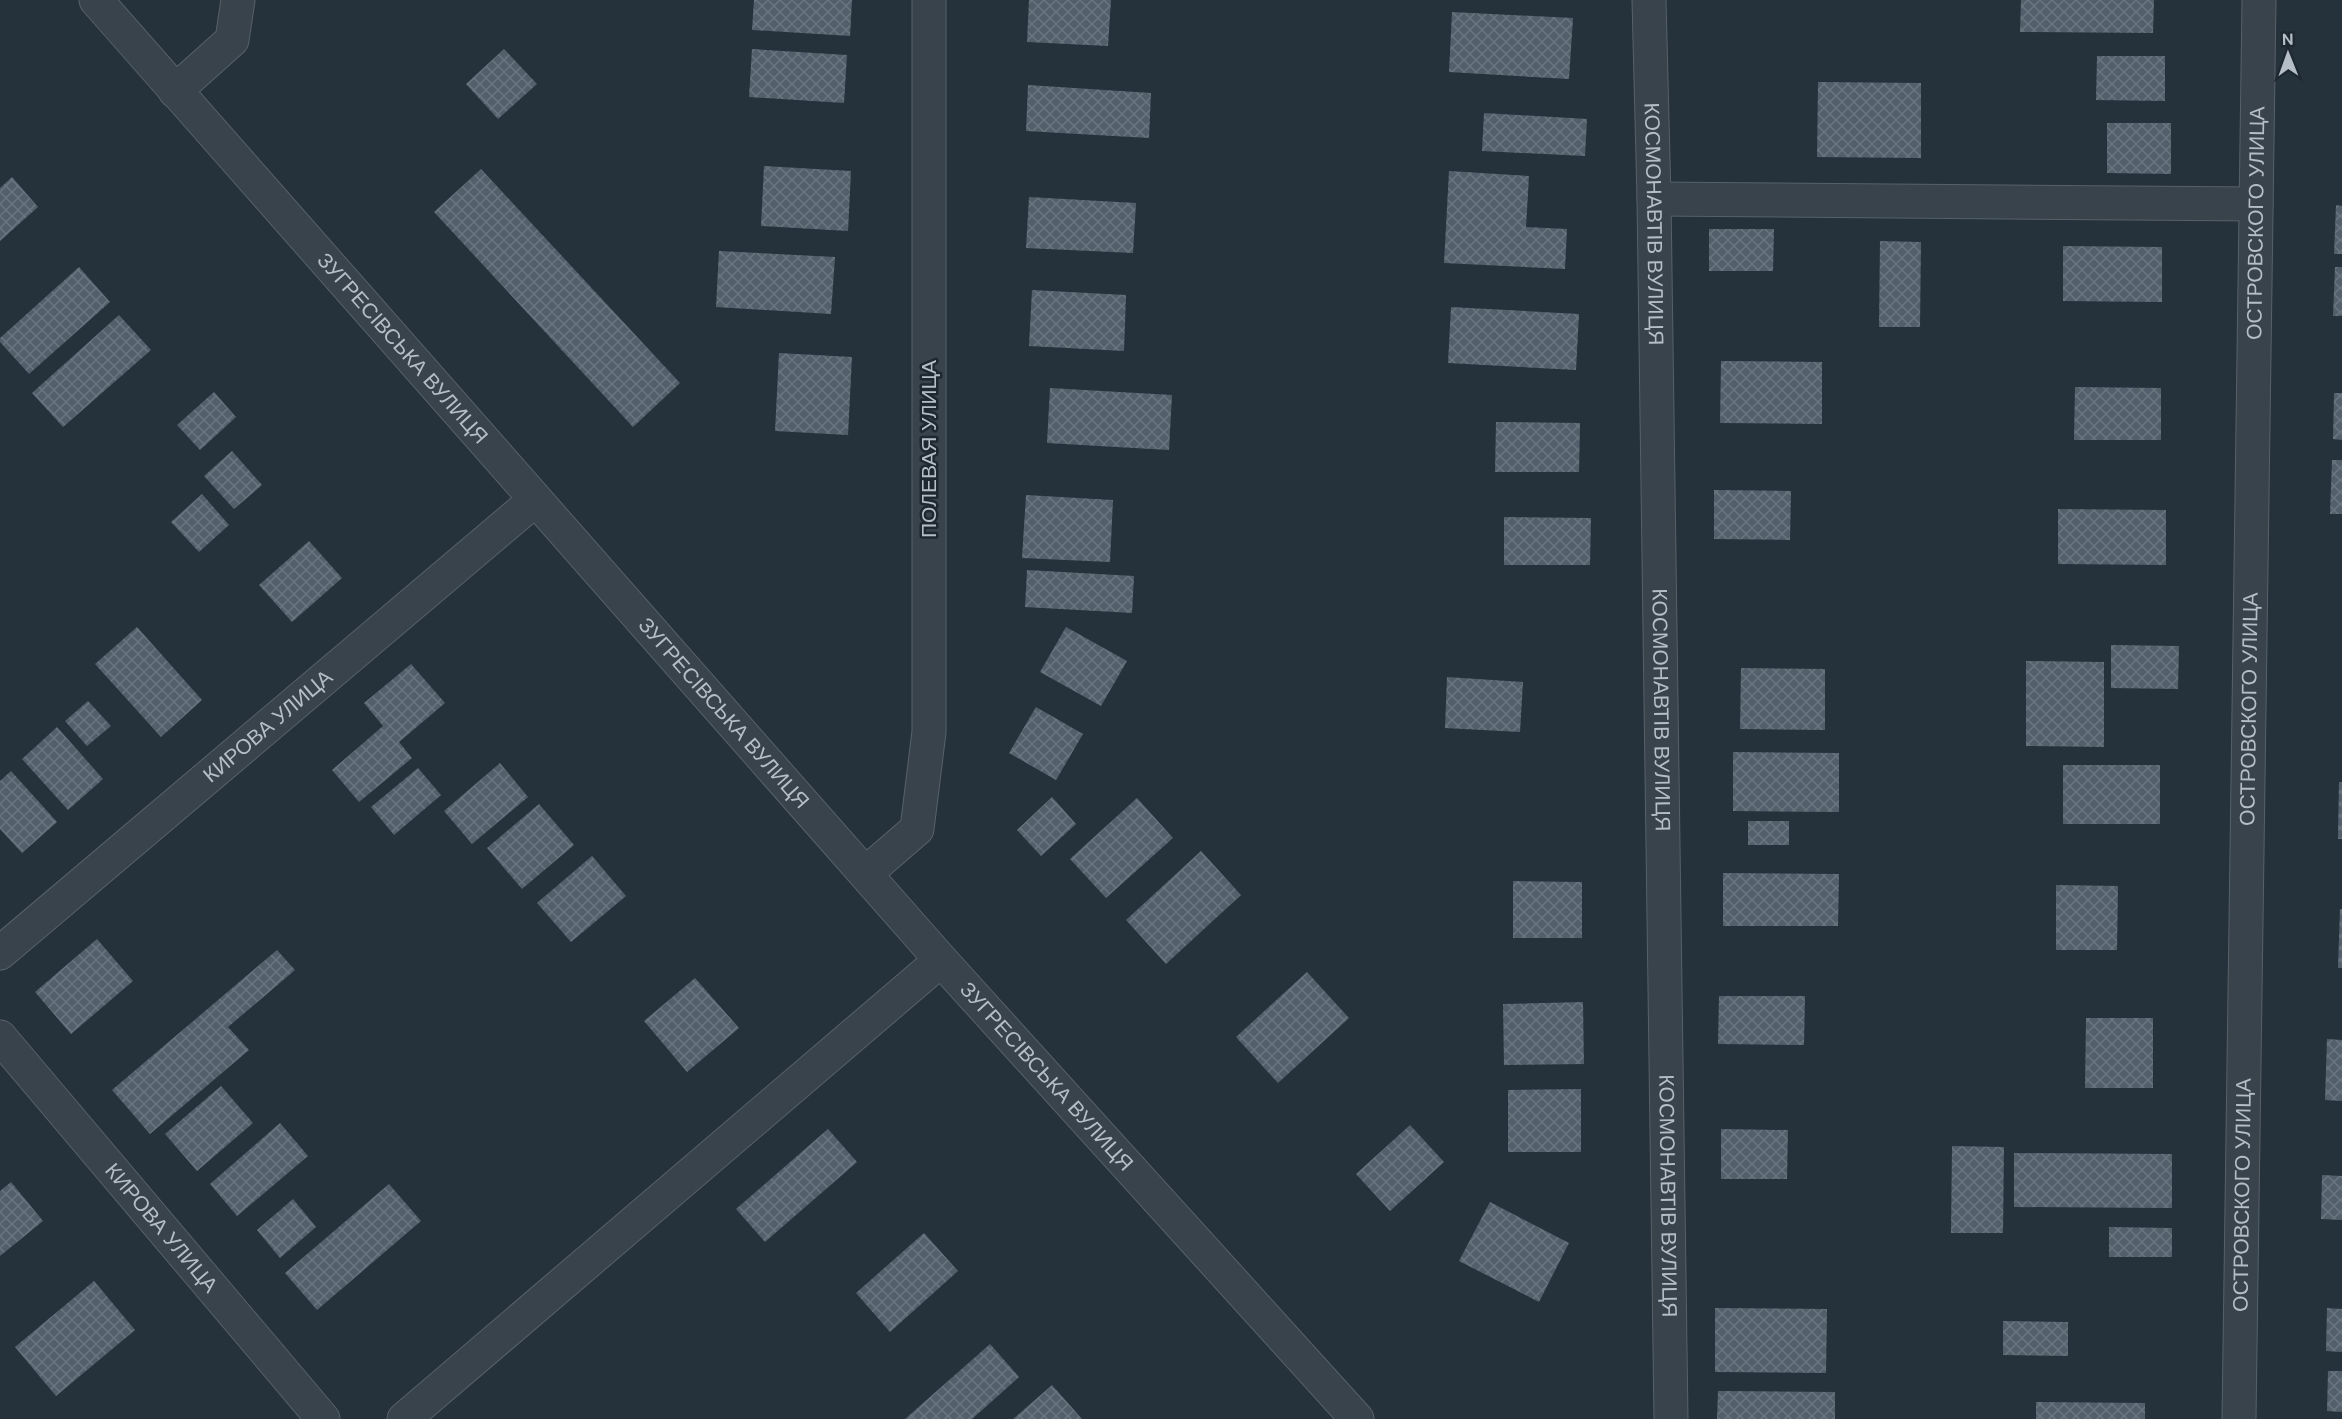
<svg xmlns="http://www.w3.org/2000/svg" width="2342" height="1419" font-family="'DM Sans',sans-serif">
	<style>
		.building { fill: url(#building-cross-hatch) }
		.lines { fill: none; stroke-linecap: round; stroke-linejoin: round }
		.minor-casing { stroke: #57616a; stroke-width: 35 }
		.minor { stroke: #39434c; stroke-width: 33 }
		.labels { text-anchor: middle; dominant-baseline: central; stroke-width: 5; stroke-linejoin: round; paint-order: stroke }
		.street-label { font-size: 21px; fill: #b5bec7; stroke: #1e2831 }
	</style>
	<defs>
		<pattern id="building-cross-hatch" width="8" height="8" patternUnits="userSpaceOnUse" patternTransform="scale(1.5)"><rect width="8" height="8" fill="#53606c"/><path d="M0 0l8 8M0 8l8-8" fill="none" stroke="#6a7580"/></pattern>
	</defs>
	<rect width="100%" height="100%" fill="#25323c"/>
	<g class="building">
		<polygon points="754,0 852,0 850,36 752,30"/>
		<polygon points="1029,0 1111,0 1108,46 1027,42"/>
		<polygon points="2021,0 2154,0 2153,33 2020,32"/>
		<polygon points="1452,12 1573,18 1569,79 1449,72"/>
		<polygon points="504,49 537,84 498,119 466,84"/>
		<polygon points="752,49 847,55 844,103 749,97"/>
		<polygon points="2097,56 2165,56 2165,101 2096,100"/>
		<polygon points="1818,82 1921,83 1921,158 1817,157"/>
		<polygon points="1028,85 1151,93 1149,138 1026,131"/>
		<polygon points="1484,113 1587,119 1585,156 1482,151"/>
		<polygon points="2107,123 2171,123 2171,174 2107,173"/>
		<polygon points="764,166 851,171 848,231 761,226"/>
		<polygon points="481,169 680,383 633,427 434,212"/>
		<polygon points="1449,171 1529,176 1526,227 1567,229 1565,269 1444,263"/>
		<polygon points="12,177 38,207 0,241 0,188"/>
		<polygon points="1029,197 1136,203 1133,253 1026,248"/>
		<polygon points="2336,205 2342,206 2342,254 2334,254"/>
		<polygon points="1709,229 1774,229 1773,271 1709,271"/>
		<polygon points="1880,241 1921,242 1920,327 1879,327"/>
		<polygon points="2063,246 2162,247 2162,302 2063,301"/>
		<polygon points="719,251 835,257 831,314 716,307"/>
		<polygon points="79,267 110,302 29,374 0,342 0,338"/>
		<polygon points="2335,267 2342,267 2342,316 2333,316"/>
		<polygon points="1032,290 1126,295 1124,351 1029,346"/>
		<polygon points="1451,307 1579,314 1576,370 1448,363"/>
		<polygon points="119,315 151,350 63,427 32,393"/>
		<polygon points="779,353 852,357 848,435 775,431"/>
		<polygon points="1721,361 1822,362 1822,424 1720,423"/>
		<polygon points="2075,387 2161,388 2161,440 2074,440"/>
		<polygon points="1050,388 1172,395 1169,450 1047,443"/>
		<polygon points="214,392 236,417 200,450 177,425"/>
		<polygon points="2334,393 2342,393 2342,440 2333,439"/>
		<polygon points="1496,422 1580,423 1579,472 1495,472"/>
		<polygon points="232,451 262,485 234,509 204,476"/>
		<polygon points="2332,460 2342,460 2342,514 2330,514"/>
		<polygon points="1714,490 1791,491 1790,540 1714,539"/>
		<polygon points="202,494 229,525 199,552 171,522"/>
		<polygon points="1026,495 1113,500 1110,562 1022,558"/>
		<polygon points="2058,509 2166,510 2166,565 2058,564"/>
		<polygon points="1504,517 1591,518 1590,565 1504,565"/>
		<polygon points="309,541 342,578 292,622 259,585"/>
		<polygon points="1027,570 1134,576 1132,613 1025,607"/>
		<polygon points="137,627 202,700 161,737 95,664"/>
		<polygon points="1066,627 1127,661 1101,706 1040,672"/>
		<polygon points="2111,645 2179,646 2178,689 2111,688"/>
		<polygon points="2026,661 2104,662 2104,747 2026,746"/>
		<polygon points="411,664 445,703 399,742 412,758 359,802 332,770 383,726 364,703"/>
		<polygon points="1741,668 1825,669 1825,730 1740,729"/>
		<polygon points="1447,677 1523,682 1520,732 1445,728"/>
		<polygon points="88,701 111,726 87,746 65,721"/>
		<polygon points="1036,707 1083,734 1056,780 1009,753"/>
		<polygon points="57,727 103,779 68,810 22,759"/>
		<polygon points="1733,752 1839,753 1839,812 1733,811"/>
		<polygon points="500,763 528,797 472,844 444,811"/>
		<rect x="2063" y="765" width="97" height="59"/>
		<polygon points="418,768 441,795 394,835 371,807"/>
		<polygon points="11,771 57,822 22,853 0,829 0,781"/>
		<polygon points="2339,782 2342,782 2342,839 2338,839"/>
		<polygon points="1052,797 1076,824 1041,856 1017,830"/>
		<polygon points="1137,798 1173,838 1106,898 1070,859"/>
		<polygon points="539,804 574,845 522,889 487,848"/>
		<rect x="1748" y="821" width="41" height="24"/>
		<polygon points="1201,851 1241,895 1166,964 1126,920"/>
		<polygon points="592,856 626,896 571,942 537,903"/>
		<polygon points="1723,873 1839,874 1838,926 1723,926"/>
		<polygon points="1513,881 1582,882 1582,938 1513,938"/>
		<polygon points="2056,885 2118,886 2117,950 2056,950"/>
		<polygon points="2340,909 2342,909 2342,968 2338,968"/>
		<polygon points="97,939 133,981 71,1034 35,992"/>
		<polygon points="277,950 295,970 228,1027 249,1050 150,1134 112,1090"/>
		<polygon points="1307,972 1349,1018 1278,1083 1236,1037"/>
		<polygon points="695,978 739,1028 687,1072 644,1021"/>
		<polygon points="1719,996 1805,996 1804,1045 1718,1044"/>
		<polygon points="1583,1002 1584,1064 1504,1065 1503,1004"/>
		<polygon points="2086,1018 2153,1018 2153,1088 2085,1088"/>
		<polygon points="2327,1039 2342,1040 2342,1101 2325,1100"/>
		<polygon points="221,1086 253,1123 197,1171 165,1134"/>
		<polygon points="1581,1089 1581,1152 1508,1152 1508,1090"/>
		<polygon points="280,1123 308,1156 237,1216 210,1184"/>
		<polygon points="1410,1125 1444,1162 1390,1211 1356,1174"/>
		<polygon points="828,1129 857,1162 765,1242 736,1209"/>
		<polygon points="1721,1129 1788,1130 1787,1179 1721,1179"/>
		<polygon points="1952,1146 2004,1147 2003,1233 1951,1233"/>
		<polygon points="2014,1153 2172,1154 2172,1208 2014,1207"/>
		<polygon points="2322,1175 2342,1176 2342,1220 2321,1219"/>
		<polygon points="11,1182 43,1221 0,1256 0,1191"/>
		<polygon points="389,1184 421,1221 317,1310 285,1273"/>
		<polygon points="293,1199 316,1227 280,1258 257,1230"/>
		<polygon points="1490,1202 1569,1243 1539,1302 1459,1261"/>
		<polygon points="2109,1227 2172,1228 2172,1257 2109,1257"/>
		<polygon points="924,1233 958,1271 890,1332 856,1293"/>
		<polygon points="94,1281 135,1330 56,1396 15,1347"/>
		<polygon points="1715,1308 1827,1309 1826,1373 1715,1372"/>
		<polygon points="2327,1308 2342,1309 2342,1352 2326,1351"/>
		<polygon points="2003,1321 2068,1322 2068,1356 2003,1355"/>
		<polygon points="990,1344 1019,1377 972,1419 905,1419"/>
		<polygon points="2328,1371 2342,1371 2342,1412 2327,1411"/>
		<polygon points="1052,1385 1082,1419 1013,1419"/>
		<polygon points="1718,1391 1835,1392 1835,1419 1717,1419"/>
		<polygon points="2036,1402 2145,1403 2145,1419 2036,1419"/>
	</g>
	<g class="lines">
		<g class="minor-casing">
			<g id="minor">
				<path id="s1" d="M96,0L941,960L1357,1419"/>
				<path id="s2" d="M1649,0L1654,199L1671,1419"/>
				<polyline points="175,91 232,40 238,0"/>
				<polyline points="1654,199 2256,204"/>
				<polyline points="866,873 917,829 929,732 929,0"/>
				<path id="s3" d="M0,953L535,500"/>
				<path id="s4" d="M0,1037L323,1419"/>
				<polyline points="404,1419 941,960"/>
				<path id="s5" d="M2239,1419L2259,0"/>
			</g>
		</g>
		<use href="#minor" class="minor"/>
	</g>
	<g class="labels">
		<g class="street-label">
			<text stroke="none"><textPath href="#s2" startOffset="224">КОСМОНАВТІВ ВУЛИЦЯ</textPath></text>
			<text stroke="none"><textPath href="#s5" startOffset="1196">ОСТРОВСКОГО УЛИЦА</textPath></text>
			<text stroke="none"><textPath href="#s1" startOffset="464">ЗУГРЕСІВСЬКА ВУЛИЦЯ</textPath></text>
			<text transform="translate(929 449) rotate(-90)">ПОЛЕВАЯ УЛИЦА</text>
			<text stroke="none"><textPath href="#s2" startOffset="710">КОСМОНАВТІВ ВУЛИЦЯ</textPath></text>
			<text stroke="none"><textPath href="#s5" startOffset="710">ОСТРОВСКОГО УЛИЦА</textPath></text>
			<text stroke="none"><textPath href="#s1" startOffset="950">ЗУГРЕСІВСЬКА ВУЛИЦЯ</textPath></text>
			<text stroke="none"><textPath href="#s3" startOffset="351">КИРОВА УЛИЦА</textPath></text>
			<text stroke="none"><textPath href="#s1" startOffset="1436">ЗУГРЕСІВСЬКА ВУЛИЦЯ</textPath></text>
			<text stroke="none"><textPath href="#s2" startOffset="1196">КОСМОНАВТІВ ВУЛИЦЯ</textPath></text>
			<text stroke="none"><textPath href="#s5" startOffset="224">ОСТРОВСКОГО УЛИЦА</textPath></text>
			<text stroke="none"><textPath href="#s4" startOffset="250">КИРОВА УЛИЦА</textPath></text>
		</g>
	</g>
	<g transform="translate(2288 54) rotate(359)" stroke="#1e2831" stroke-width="4.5" paint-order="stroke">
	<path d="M0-4.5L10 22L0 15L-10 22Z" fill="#b5bec7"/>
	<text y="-9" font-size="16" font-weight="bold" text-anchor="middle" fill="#b5bec7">N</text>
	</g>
</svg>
